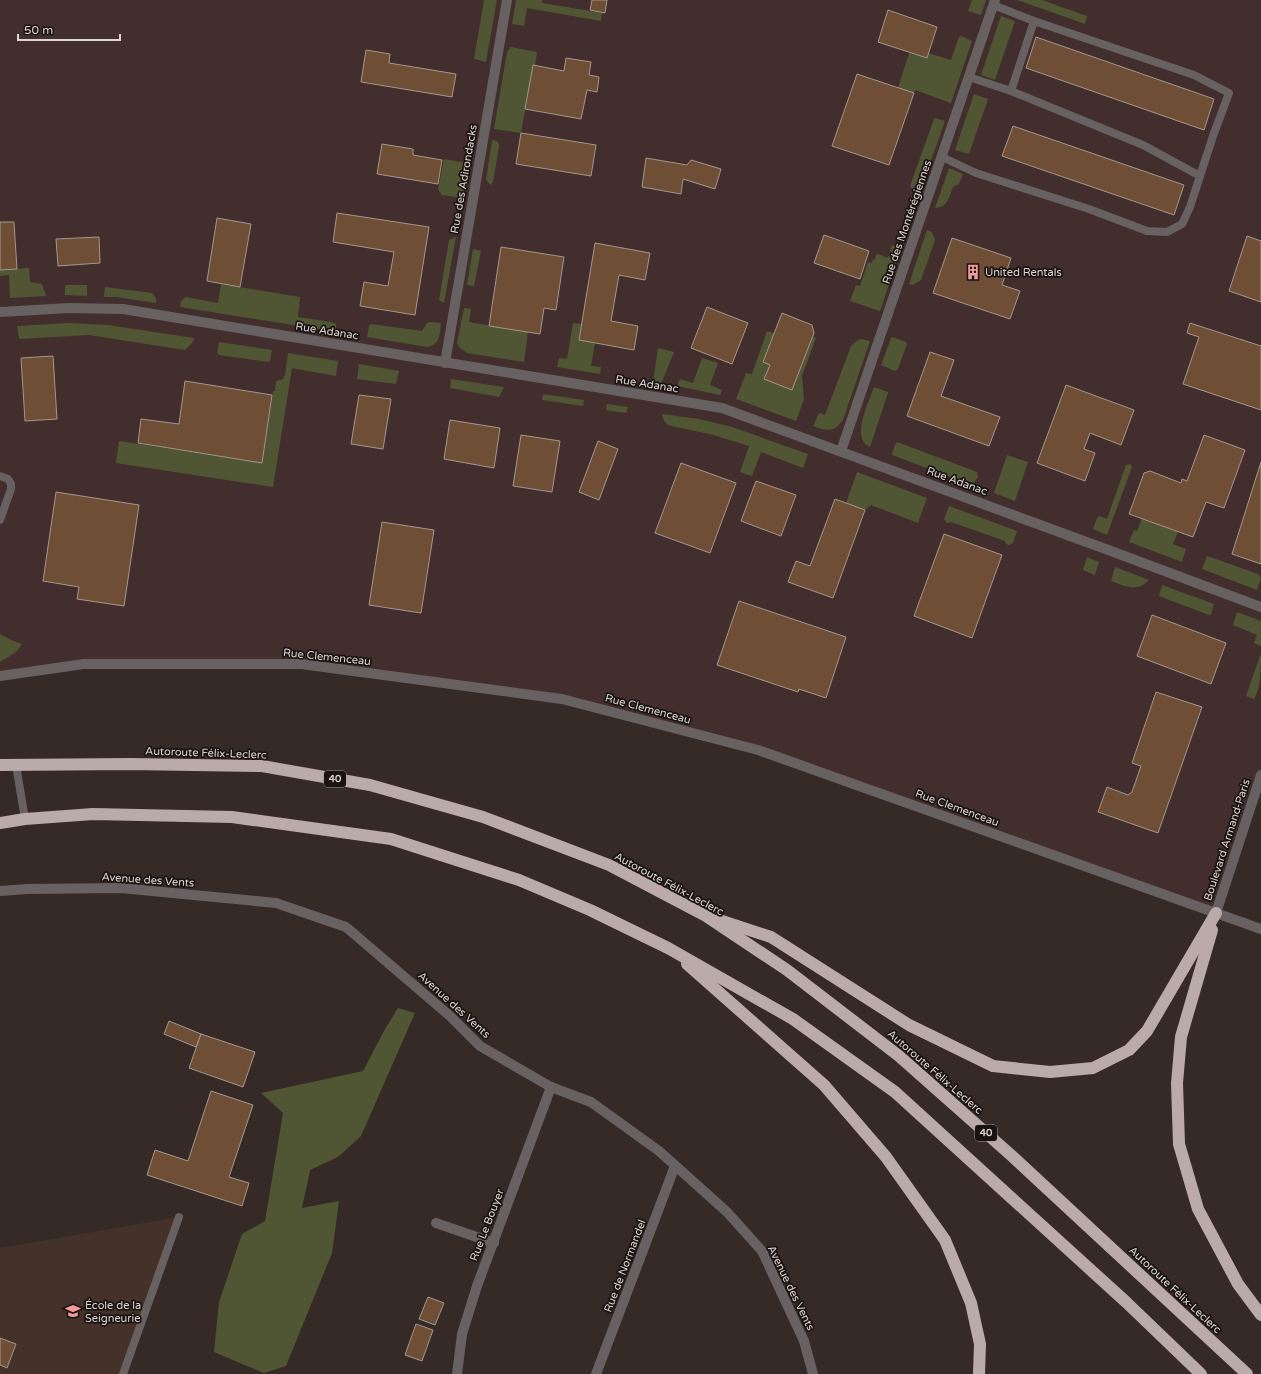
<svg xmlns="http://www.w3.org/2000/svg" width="1261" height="1374" font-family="'Varela Round',sans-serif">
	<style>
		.commercial { fill: #422e2c }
		.built { fill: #43312a }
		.green { fill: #505634 }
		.building { fill: #6e4e35; stroke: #a3988f }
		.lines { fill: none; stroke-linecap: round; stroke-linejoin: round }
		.service { stroke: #686161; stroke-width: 8 }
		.minor { stroke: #686161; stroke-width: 10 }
		.tertiary { stroke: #686161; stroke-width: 10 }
		.motorway { stroke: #baaaaa; stroke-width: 12 }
		.labels { text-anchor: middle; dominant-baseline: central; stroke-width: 3.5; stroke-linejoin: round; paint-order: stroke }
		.shield { fill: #191412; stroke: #a29b98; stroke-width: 1 }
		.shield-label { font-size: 10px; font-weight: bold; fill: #ddd5d2 }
		.street-label { font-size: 11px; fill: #ddd5d2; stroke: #191412 }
		.poi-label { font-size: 11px; fill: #ddd5d2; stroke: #191412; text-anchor: start }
	</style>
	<rect width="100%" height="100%" fill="#352a25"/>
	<polygon class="commercial" points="0,0 1261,0 1261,775 1216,913 758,750 562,699 301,664 84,664 0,676"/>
	<polygon class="built" points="179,1217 123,1374 0,1374 0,1248"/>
	<g class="green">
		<polygon points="484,0 497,0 486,62 474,59"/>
		<polygon points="516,0 542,0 542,3 602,13 601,21 527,8 524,26 512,24"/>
		<polygon points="972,0 986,0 981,15 968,11"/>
		<polygon points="1017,0 1042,0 1087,16 1085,24"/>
		<polygon points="1001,16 1015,21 995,80 981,75"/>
		<polygon points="961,36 972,41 951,103 915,90 914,93 898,88 909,53 926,58 928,53 951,60 959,37"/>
		<polygon points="511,47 537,52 535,66 533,66 521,133 494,129 507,52"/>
		<polygon points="974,94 988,99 969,154 955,150"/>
		<polygon points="935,118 945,121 920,192 913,190 910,186 934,119"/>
		<path d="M492,140C497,140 499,142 499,147L493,182L491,185L486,180Z"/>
		<polygon points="444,159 468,163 463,198 442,195 438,189"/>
		<path d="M949,168L963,174L959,184L953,187C949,197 948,207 935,208Z"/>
		<polygon points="927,230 932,232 935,240 921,280 913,285 909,284"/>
		<polygon points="456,237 444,303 439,300 449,240"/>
		<polygon points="892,245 901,248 880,311 850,301 856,285 860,286 868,262 872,263 873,259 875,260 876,255 878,254 888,258"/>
		<polygon points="473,249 481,251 474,286 467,285"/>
		<path d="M29,268L30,282L42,284C43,289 45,291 46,296L10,298L9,275L0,276V270Z"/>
		<polygon points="221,284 300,297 298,317 331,322 336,324 336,332 180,307 181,301 186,297 218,303"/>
		<polygon points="66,285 87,285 87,296 65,295 65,286"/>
		<polygon points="105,287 152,293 156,298 156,303 116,297 104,297"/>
		<polygon points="464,308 471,309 469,322 528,332 524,362 467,353 460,348 457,343"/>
		<path d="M430,322L441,323C440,334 440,345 427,347L367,337L369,326L371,324L422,331L427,323Z"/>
		<polygon points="68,323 108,325 194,338 193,342 185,350 89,335 20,339 19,338 17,326"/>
		<polygon points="573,323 582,324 579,340 595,343 591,366 601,367 600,374 557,367 559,358 567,359"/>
		<polygon points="767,331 774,333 763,362 770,365 764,379 812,336 816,338 802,376 804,399 796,421 736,399 746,373 752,374"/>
		<polygon points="892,337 906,342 907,344 898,369 895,371 881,365 891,338"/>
		<path d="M861,339L870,341L843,420C834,433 826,431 813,426L818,415L820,413L825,415L851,346L857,341Z"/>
		<polygon points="219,342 272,350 270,361 269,362 219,355 217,353"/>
		<polygon points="658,348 674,352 661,384 653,383"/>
		<polygon points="288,353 338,361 336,376 292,368 273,487 116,463 119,441 262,463 273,391 275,391 276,381 283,379 285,375"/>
		<polygon points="702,358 718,363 710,385 722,390 720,395 677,386 680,379 693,383"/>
		<polygon points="359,364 399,371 396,384 357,379"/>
		<polygon points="451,379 504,387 499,397 450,388"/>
		<path d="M874,387L888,392V393L870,447C850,438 869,402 874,387Z"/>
		<polygon points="543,394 584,400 583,406 542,400"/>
		<polygon points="607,404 628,407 626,413 606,410"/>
		<polygon points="662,414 699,419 732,427 808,454 803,468 761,452 752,476 740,472 749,446 710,434 675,427 668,425 664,421"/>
		<polygon points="897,442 977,472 978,477 972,485 892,455 893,450 896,443"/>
		<polygon points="1007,455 1028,462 1015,501 994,493"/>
		<polygon points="1130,464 1132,467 1107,535 1093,529 1097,518 1099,516 1107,519 1126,465"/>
		<polygon points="857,472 927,498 918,523 871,505 865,510 846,503"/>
		<polygon points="949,506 1017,531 1013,543 1009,545 1006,544 1005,541 951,522 947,523 944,519"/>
		<polygon points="1142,518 1178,532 1173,544 1186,549 1182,562 1129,542 1134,530 1137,531"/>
		<polygon points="1207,556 1258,574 1261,578 1257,590 1202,569"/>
		<polygon points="1087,557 1099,562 1095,575 1083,570"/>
		<path d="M1115,567L1149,580C1137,593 1125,586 1111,581Z"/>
		<polygon points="1162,585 1214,604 1211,614 1209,615 1159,596"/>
		<polygon points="1237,612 1261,621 1261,646 1254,643 1257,635 1233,625"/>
		<polygon points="0,634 9,639 22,644 16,652 0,662"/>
		<path d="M1261,653C1261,667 1261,688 1254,699L1246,696Z"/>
		<polygon points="398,1008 415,1013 361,1136 338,1157 310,1170 302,1208 339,1201 332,1253 286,1366 264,1373 214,1352 219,1302 242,1234 265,1221 283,1113 261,1093 363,1071 384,1031"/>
	</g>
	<g class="building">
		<polygon points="592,0 607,0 605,13 590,10"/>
		<polygon points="888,10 937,27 927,58 878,42"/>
		<polygon points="1036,37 1214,99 1204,130 1026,68"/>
		<polygon points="366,50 390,54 389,63 456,74 452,97 361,82"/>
		<polygon points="566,58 591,62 589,75 599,77 597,92 587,90 581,119 525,109 533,65 564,71"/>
		<polygon points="857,74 914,93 889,165 832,146"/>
		<polygon points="1013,126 1184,185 1174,215 1002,156"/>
		<polygon points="521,133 596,145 591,176 516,164"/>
		<polygon points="382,144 413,149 413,155 442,160 438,184 377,174"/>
		<polygon points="646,158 687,165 691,160 721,169 715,189 683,179 681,194 642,187"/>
		<polygon points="337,213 429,227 415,315 360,306 364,282 388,286 394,252 333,242"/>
		<polygon points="217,218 251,224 240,287 207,281"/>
		<polygon points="0,222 14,222 17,269 0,270"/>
		<polygon points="824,235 869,251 860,279 814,263"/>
		<polygon points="1247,236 1261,241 1261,302 1229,291"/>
		<polygon points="99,237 100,263 58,266 56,239"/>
		<polygon points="952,238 1011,258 1002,285 1020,291 1010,319 933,293"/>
		<polygon points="595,243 650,253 645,280 619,275 611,321 638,326 634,350 579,340"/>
		<polygon points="501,247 564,257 556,310 544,308 540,334 489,326"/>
		<polygon points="707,307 748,323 732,364 691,348"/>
		<polygon points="782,313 812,325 814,333 792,390 764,379 770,365 763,362"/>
		<polygon points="1190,323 1261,346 1261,410 1183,384 1199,337 1187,333"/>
		<polygon points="930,352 954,360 941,396 1000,417 989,446 907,416"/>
		<polygon points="53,356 57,419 25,421 21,358"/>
		<polygon points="185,381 272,395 262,463 138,443 141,419 179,424"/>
		<polygon points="1066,385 1134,410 1121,445 1090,433 1084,449 1095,453 1085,481 1037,463"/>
		<polygon points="359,395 391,399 383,449 351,444"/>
		<polygon points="450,420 500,428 494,468 444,459"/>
		<polygon points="521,435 560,441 552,492 513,486"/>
		<polygon points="1204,435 1245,450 1224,508 1206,502 1193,537 1129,514 1144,473 1150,471 1181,483 1182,479 1187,481"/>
		<polygon points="598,441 618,449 599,500 579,492"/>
		<polygon points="1261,462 1261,564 1232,554"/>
		<polygon points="681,463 736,483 710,553 655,533"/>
		<polygon points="756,481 796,495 781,536 741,521"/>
		<polygon points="56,492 139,505 124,606 77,599 79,587 43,581"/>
		<polygon points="835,499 865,510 833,598 788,582 796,561 810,566"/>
		<polygon points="382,522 434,530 421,613 369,605"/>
		<polygon points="944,534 1002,555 972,638 914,616"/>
		<polygon points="739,601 846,637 826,698 799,689 798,692 717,665"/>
		<polygon points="1152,615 1226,643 1211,684 1137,656"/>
		<polygon points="1156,692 1202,707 1158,833 1098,812 1107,787 1128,795 1132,792 1141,766 1132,763"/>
		<polygon points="169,1021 201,1034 196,1047 164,1034"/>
		<polygon points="201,1034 255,1052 243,1087 189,1068"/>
		<polygon points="211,1091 253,1105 229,1177 249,1183 242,1206 147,1175 155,1150 188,1161"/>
		<polygon points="428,1297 444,1303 435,1325 419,1319"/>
		<polygon points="416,1324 433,1330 422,1361 405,1355"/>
		<polygon points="0,1338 16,1344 7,1368 0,1365"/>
	</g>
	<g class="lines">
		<g class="service">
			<polyline points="993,5 1034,21"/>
			<polyline points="1011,91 1143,145 1200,176"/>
			<polyline points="942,157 976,173 1089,209 1147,231 1167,232 1182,224 1190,207 1213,136 1229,93 1194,75 1034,21 1011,91 969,77"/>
			<polyline points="0,476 8,479 11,484 11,489 0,520"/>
			<polyline points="16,765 25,819"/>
			<polyline points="123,1374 179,1217"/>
		</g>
		<g class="minor">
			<polyline points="0,312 69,308 123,309 722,408 1111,551 1261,607"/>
			<polyline points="445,363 507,0"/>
			<polyline points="841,451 995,0"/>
			<polyline points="0,891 27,889 121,888 276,903 346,927 450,1016 480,1046 551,1087 591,1102 659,1151 727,1212 762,1251 804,1341 813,1374"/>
			<polyline points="436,1223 494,1243"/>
			<polyline points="457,1374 462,1334 477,1286 551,1087"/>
			<polyline points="596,1374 675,1166"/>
		</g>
		<g class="tertiary">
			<polyline points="0,676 84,664 301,664 562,699 758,750 1261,929"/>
			<polyline points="1216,913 1261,775"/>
		</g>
		<g class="motorway">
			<polyline points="0,765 131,764 262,766 370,785 483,817 609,865 706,916 787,970 899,1056 1012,1156 1247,1374"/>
			<polyline points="0,823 25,819 93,814 232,817 391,839 519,880 590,910 668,948 793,1019 895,1092 1126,1302 1201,1374"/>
			<polyline points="719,920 771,937 909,1025 993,1066 1050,1072 1093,1068 1129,1050 1147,1031 1216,913"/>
			<polyline points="1212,930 1181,1037 1177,1083 1179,1144 1198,1209 1238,1284 1261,1315"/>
			<polyline points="687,964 824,1085 886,1157 945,1240 971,1303 980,1344 979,1374"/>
		</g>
	</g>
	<defs>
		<g id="building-bare" transform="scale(1.2)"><path d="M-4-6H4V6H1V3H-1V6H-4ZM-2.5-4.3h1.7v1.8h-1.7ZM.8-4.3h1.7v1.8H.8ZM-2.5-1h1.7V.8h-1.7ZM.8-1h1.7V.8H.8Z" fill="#f59b99" stroke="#191412" stroke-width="2.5" paint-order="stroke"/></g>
		<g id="school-bare" transform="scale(1.2)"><path d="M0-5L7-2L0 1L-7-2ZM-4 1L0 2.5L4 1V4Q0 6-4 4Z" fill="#f59b99" stroke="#191412" stroke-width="2.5" paint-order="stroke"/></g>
	</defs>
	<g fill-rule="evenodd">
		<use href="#building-bare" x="973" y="272"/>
		<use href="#school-bare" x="73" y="1311"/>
	</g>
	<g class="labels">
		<g class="shield">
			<rect x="324" y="771" width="22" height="16" rx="3"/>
			<rect x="975" y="1125" width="22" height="16" rx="3"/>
		</g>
		<g class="shield-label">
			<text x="335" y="779">40</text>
			<text x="986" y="1133">40</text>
		</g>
		<g class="street-label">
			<text transform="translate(464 179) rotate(-80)">Rue des Adirondacks</text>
			<text transform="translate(907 222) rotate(-71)">Rue des Montérégiennes</text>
			<text transform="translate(327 331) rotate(9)">Rue Adanac</text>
			<text transform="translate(647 384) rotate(9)">Rue Adanac</text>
			<text transform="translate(957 481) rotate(20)">Rue Adanac</text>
			<text transform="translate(327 657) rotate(6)">Rue Clemenceau</text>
			<text transform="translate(648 709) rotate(15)">Rue Clemenceau</text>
			<text transform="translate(206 753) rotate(2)">Autoroute Félix-Leclerc</text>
			<text transform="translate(957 808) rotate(20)">Rue Clemenceau</text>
			<text transform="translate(1227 840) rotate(-72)">Boulevard Armand-Paris</text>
			<text transform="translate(148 880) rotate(4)">Avenue des Vents</text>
			<text transform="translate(669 884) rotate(28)">Autoroute Félix-Leclerc</text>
			<text transform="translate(454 1005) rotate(42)">Avenue des Vents</text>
			<text transform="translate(935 1072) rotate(41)">Autoroute Félix-Leclerc</text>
			<text transform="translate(487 1225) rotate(-69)">Rue Le Bouyer</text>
			<text transform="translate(625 1266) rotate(-69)">Rue de Normandel</text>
			<text transform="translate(791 1288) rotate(64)">Avenue des Vents</text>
			<text transform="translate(1175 1290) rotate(43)">Autoroute Félix-Leclerc</text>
		</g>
		<g class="poi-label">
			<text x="985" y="272">United Rentals</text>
			<text x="85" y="1305">École de la<tspan x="85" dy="13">Seigneurie</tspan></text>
		</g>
	</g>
	<path d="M18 34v6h102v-6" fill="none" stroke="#ddd5d2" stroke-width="2"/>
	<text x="24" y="34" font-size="12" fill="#ddd5d2" stroke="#191412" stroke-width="3" paint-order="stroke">50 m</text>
</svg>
